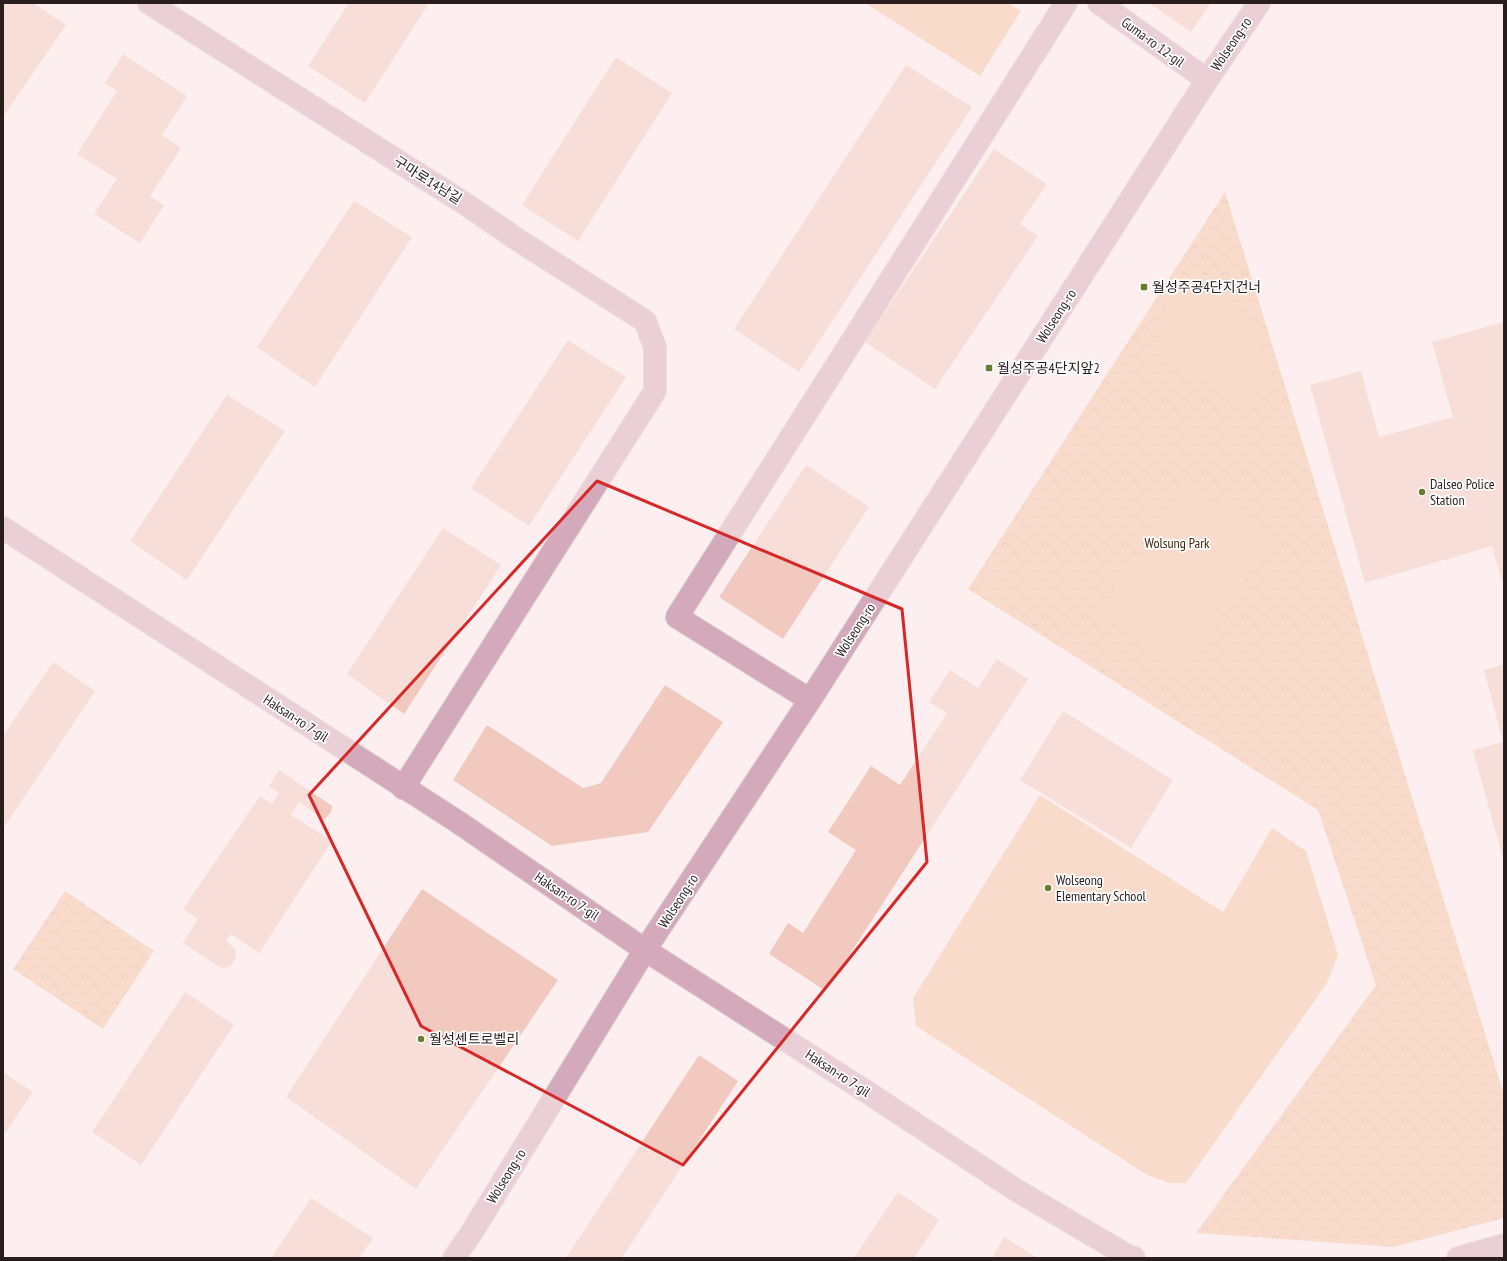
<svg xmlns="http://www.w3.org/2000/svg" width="1507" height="1261" font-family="'PT Sans Narrow','Noto Sans KR',sans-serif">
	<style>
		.forest { fill: url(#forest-crowns) }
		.pitch { fill: #f4c4a3 }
		.building { fill: #f1c9be }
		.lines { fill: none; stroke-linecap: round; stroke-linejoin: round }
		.minor-casing { stroke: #d7c8c9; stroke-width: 24 }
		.minor { stroke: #d3a9bb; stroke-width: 22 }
		.marked { fill: none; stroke: #d62828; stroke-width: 3; stroke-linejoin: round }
		.poi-dot { fill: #687d2d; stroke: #fff; stroke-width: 1.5 }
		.labels { text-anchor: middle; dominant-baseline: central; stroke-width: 3.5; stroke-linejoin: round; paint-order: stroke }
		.street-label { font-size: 14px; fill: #291d1e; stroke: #fff }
		.poi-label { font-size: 14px; fill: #291d1e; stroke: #fff; text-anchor: start }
		.park-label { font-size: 14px; fill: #432309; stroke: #fff }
	</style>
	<defs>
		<pattern id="forest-crowns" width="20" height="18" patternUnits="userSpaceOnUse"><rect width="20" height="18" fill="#f4c4a3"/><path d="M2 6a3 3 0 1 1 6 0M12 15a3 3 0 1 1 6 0" fill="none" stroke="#d1a88c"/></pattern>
	</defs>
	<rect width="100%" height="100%" fill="#fdeeef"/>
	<g class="forest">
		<polygon points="1225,192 1504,1095 1504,1218 1394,1247 1196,1233 1376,985 1318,810 968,589"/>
		<polygon points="65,891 154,951 103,1029 13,969"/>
	</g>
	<g class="pitch">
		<polygon points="865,3 1008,3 1021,11 980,76"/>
		<polygon points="1184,289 1201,290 1253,322 1270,380 1260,398 1244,403 1182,367 1163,351 1156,334 1159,323 1172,296"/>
		<polygon points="1186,484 1273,539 1184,670 1098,612"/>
		<polygon points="1040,795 1223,912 1272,828 1306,851 1338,955 1327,983 1186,1183 1169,1183 1147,1175 916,1026 913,998"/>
	</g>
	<g class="building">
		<polygon points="3,3 33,3 66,25 3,117"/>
		<polygon points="349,3 429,3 365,103 308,66"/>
		<polygon points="1149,3 1211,3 1191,32"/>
		<polygon points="123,54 187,96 162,135 181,148 150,196 164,205 140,243 94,214 117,179 77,154 117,91 105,83"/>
		<polygon points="616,57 672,93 578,241 522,205"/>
		<polygon points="906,65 972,107 799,372 734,329"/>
		<polygon points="994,149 1047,184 1020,224 1038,236 935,389 865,342"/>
		<polygon points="354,201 412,237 315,387 257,347"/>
		<polygon points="1504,322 1504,581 1502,582 1492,546 1365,583 1310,385 1361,371 1379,437 1453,417 1432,342"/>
		<polygon points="568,340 626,377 529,526 471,488"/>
		<polygon points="227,395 285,431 187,580 130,541"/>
		<polygon points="806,465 869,507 783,639 719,597"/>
		<polygon points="443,528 501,565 404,714 347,674"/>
		<polygon points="997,659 1028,679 826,991 769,954 788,923 803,933 856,850 828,832 871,766 900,785 947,713 929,702 950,670 978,688"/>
		<polygon points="53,662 95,691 4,827 3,826 3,736"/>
		<polygon points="1504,664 1504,862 1473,750 1503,742 1484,670"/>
		<polygon points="665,685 723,722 648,832 552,846 453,780 487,725 583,788 601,783"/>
		<polygon points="1063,711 1173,780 1131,848 1020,780"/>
		<polygon points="279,770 332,806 331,812 326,818 323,819 299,802 291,815 332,841 259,953 231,934 226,941 235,949 236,957 231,965 228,967 221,968 183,943 198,919 183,909 260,796 272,804 279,793 269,786"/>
		<polygon points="422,889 558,980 416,1189 286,1097"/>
		<polygon points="185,992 234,1025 141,1165 92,1132"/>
		<polygon points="699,1055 738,1081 622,1258 566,1258"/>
		<polygon points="3,1072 33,1092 5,1133 3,1132"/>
		<polygon points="898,1192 939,1220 914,1258 854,1258"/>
		<polygon points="311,1198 373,1238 359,1258 271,1258"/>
		<polygon points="1004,1237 1038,1258 992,1258"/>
	</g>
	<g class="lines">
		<g class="minor-casing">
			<g id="minor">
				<polyline points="149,3 467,205 518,240 645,321 655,347 655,391 403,788"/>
				<polyline points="1099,3 1207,80"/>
				<polyline points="3,528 458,822 645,950 870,1094 1016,1190 1128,1256 1134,1258"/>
				<polyline points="810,700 677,617 1066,3"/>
				<polyline points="454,1258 472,1232 645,950 810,700 1207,80 1259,3"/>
				<polyline points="1458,1258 1504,1245"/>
			</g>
		</g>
		<use href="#minor" class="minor"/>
	</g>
	<path d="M0 0H1507V1261H0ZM597,481L902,609L927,862L683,1165L421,1026L309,795Z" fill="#fdeeef" fill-opacity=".55" fill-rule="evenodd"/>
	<path class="marked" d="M597,481L902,609L927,862L683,1165L421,1026L309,795Z"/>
	<g class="poi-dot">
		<rect x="1140" y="283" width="8" height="8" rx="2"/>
		<rect x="985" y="364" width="8" height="8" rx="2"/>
		<circle cx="1422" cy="492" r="4"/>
		<circle cx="1048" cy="888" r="4"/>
		<circle cx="421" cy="1039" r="4"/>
	</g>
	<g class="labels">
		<g class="street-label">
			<text transform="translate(1153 42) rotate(36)">Guma-ro 12-gil</text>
			<text transform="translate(1231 44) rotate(-56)">Wolseong-ro</text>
			<text transform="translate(428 180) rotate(32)">구마로14남길</text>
			<text transform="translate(1056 316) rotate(-57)">Wolseong-ro</text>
			<text transform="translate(855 630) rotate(-57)">Wolseong-ro</text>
			<text transform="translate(296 718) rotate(33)">Haksan-ro 7-gil</text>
			<text transform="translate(567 896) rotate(34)">Haksan-ro 7-gil</text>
			<text transform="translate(678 901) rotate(-57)">Wolseong-ro</text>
			<text transform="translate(838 1073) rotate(33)">Haksan-ro 7-gil</text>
			<text transform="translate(506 1176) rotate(-58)">Wolseong-ro</text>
		</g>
		<g class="poi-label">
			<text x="1152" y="287">월성주공4단지건너</text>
			<text x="997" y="368">월성주공4단지앞2</text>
			<text x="1430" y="484">Dalseo Police<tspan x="1430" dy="16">Station</tspan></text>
			<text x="1056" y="880">Wolseong<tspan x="1056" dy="16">Elementary School</tspan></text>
			<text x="429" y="1039">월성센트로벨리</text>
		</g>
		<g class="park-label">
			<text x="1177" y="543">Wolsung Park</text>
		</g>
	</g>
	<rect width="1507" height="1261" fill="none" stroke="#291d1e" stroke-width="8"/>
</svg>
